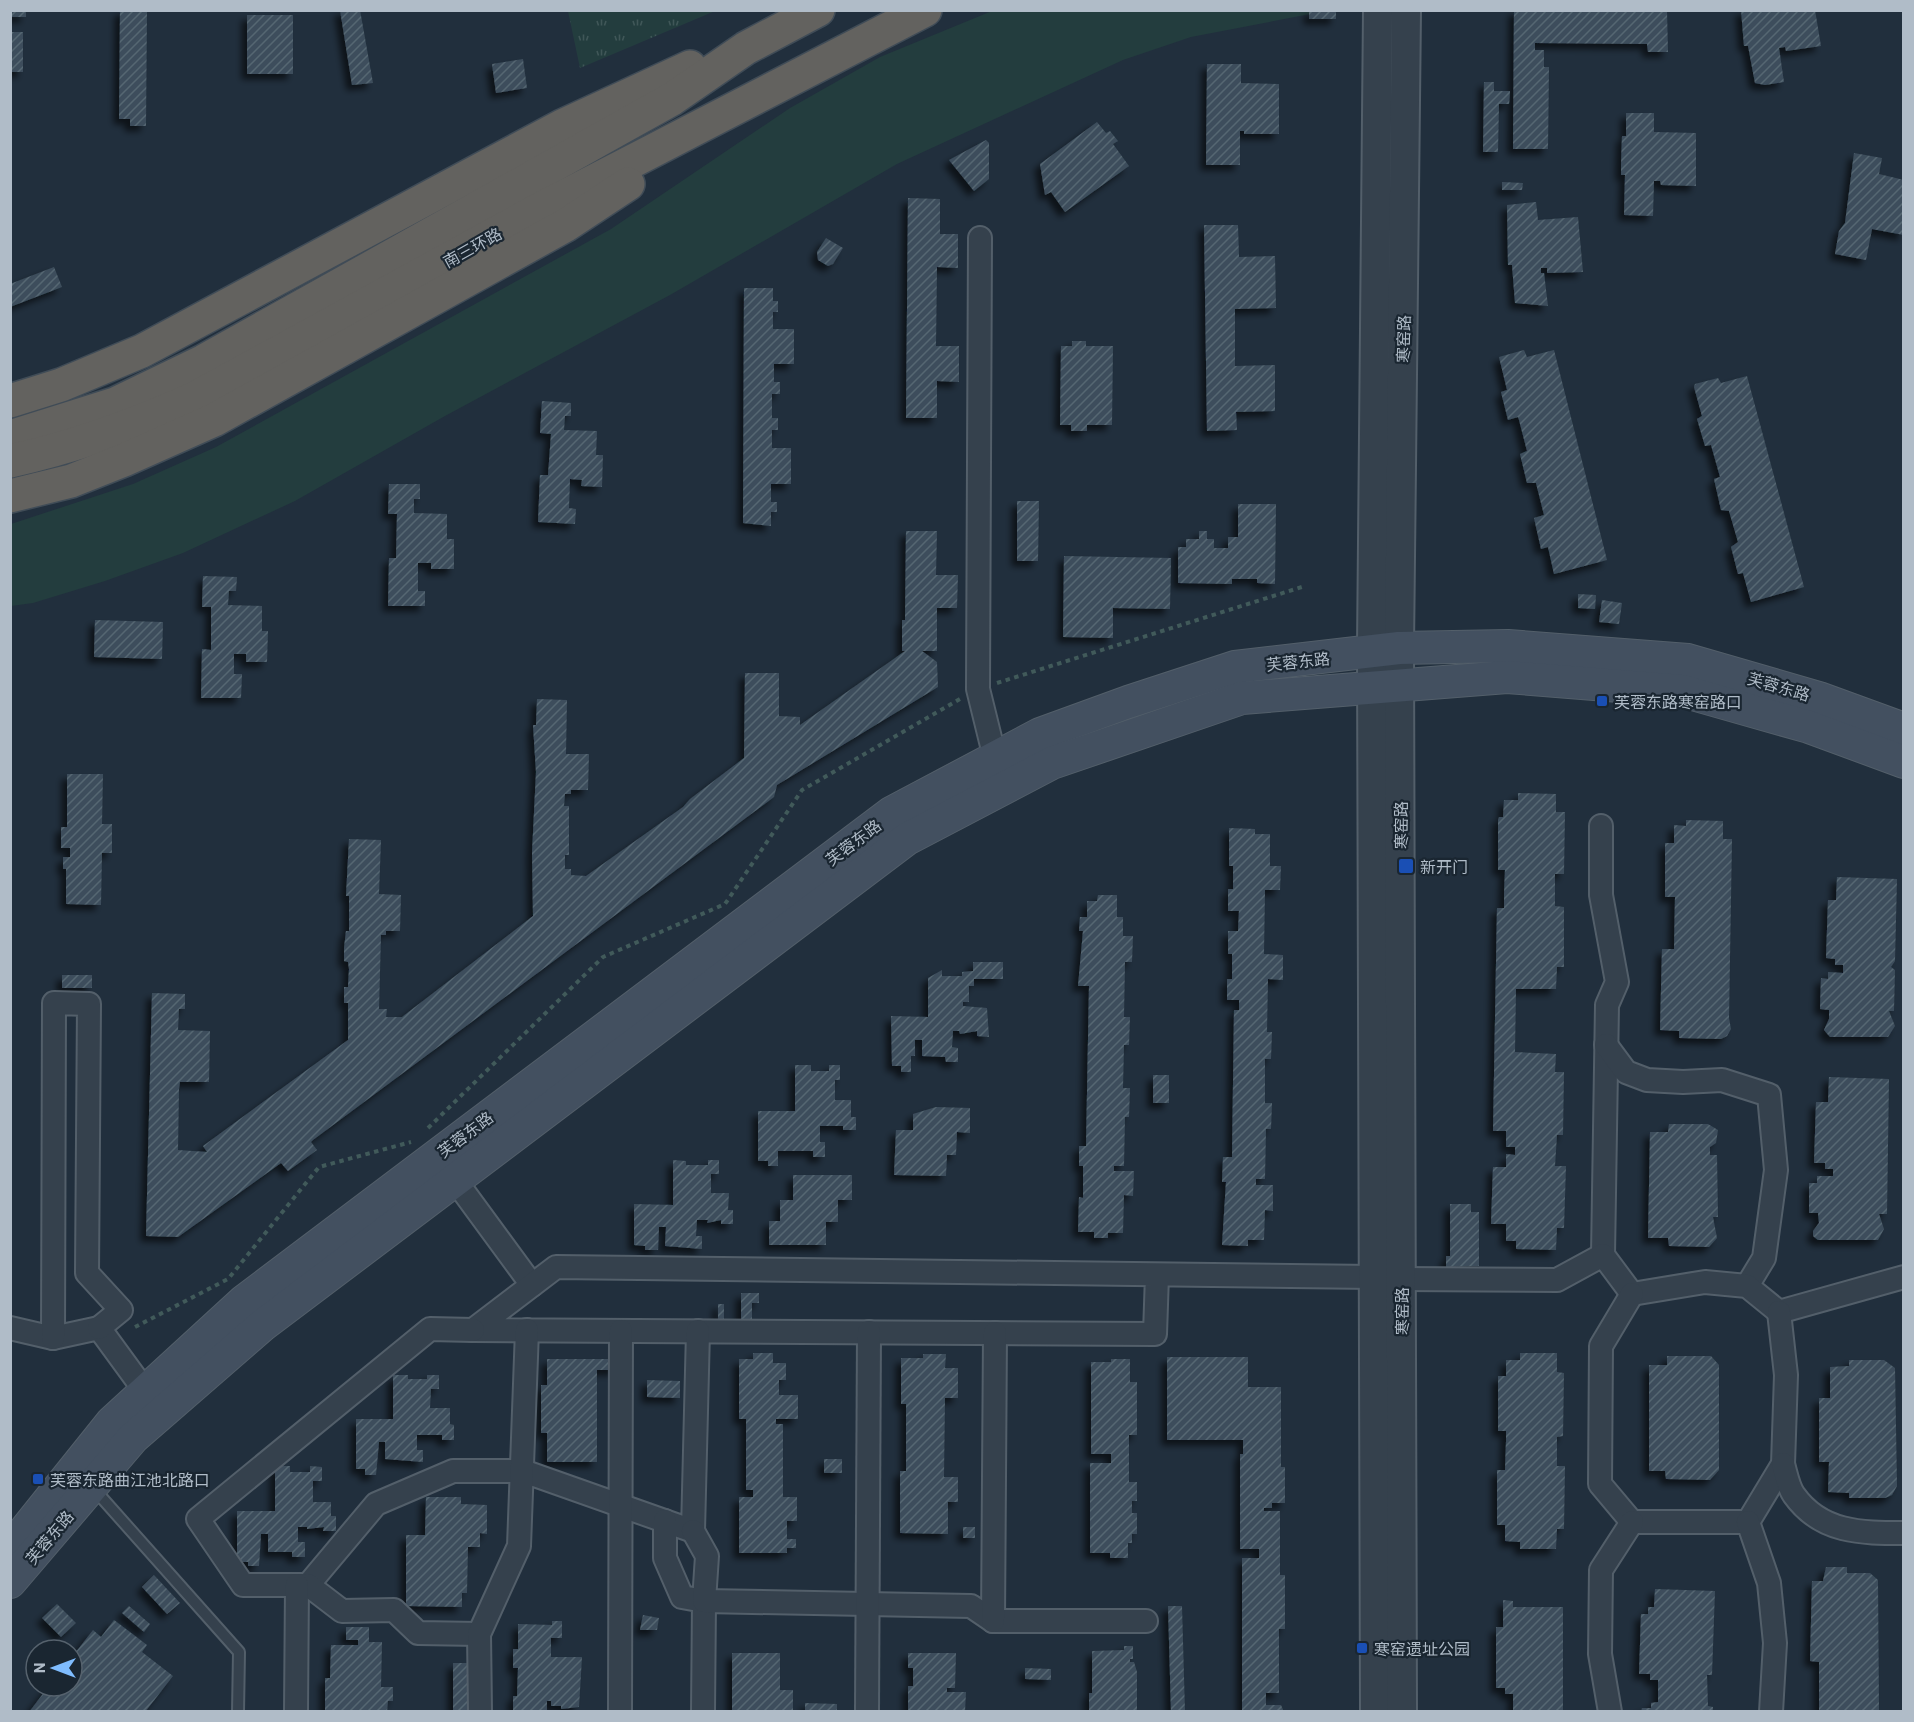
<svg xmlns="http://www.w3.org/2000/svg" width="1914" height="1722" font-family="Barlow,'Noto Sans SC',sans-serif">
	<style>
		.grass { fill: url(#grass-tufts) }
		.park { fill: #233d3e }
		.building { fill: url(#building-hatch); filter: url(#shadow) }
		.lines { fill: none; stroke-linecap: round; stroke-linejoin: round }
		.service-casing { stroke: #535f6a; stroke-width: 14 }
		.minor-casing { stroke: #535f6a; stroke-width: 26 }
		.tertiary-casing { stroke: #535f6a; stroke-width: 32 }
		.secondary-casing { stroke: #535f6a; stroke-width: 34 }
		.trunk-casing { stroke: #404c57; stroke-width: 36 }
		.path { stroke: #415a5a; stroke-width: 4; stroke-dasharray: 4.5 4.5; stroke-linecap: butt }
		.service { stroke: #35414d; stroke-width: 10 }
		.minor { stroke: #35414d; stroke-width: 22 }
		.tertiary { stroke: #35414d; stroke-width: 28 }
		.secondary { stroke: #435060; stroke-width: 32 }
		.trunk { stroke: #63625f; stroke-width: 33 }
		.transit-dot { fill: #1a4fb4; stroke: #1a2631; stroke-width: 2 }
		.labels { text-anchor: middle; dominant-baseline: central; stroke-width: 4.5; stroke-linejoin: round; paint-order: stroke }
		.street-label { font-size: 16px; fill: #b0bcc8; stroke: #1a2631 }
		.poi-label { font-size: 16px; fill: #b0bcc8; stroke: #1a2631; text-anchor: start }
	</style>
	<defs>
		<pattern id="grass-tufts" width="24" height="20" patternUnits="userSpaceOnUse" patternTransform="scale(1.5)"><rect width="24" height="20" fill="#233d3e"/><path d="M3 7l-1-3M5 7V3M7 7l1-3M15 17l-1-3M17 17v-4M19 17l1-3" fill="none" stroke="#405758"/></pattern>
		<pattern id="building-hatch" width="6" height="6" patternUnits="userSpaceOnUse" patternTransform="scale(1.5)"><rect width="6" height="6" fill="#3d4e5c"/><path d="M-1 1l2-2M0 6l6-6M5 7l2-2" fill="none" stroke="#566672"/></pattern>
		<filter id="shadow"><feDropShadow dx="-5.5" dy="5.5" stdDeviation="3" flood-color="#0009"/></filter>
	</defs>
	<rect width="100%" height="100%" fill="#212f3d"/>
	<polygon class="grass" points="568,11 568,10 715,11 580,68"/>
	<polygon class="park" points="992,11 1326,11 1191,37 1123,60 897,164 670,295 445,416 295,501 183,553 105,581 33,603 11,606 11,524 133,484 216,447 611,229 790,108 880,57"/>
	<g class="building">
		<rect x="11" y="10" width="15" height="7"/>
		<polygon points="120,10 147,10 146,126 130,126 130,119 119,119"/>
		<polygon points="340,10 360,10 373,83 352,85"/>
		<rect x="1309" y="10" width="27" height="9"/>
		<polygon points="1514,10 1667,10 1668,52 1648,52 1647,44 1535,43 1535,50 1544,50 1544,67 1549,67 1548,149 1513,149"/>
		<polygon points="1741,10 1815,10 1821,46 1786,51 1785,47 1779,48 1784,82 1765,85 1755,83 1748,46 1744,46"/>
		<rect x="247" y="15" width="46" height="59"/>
		<rect x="10" y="32" width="13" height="40"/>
		<polygon points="523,59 527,88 496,93 492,64"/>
		<polygon points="1207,64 1241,64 1241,83 1279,84 1279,134 1244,134 1244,131 1240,131 1240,165 1206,165"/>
		<polygon points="1484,82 1494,82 1494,91 1510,91 1509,104 1499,104 1498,152 1483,152"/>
		<polygon points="1626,113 1654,113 1654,132 1696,133 1696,186 1661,185 1660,181 1654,181 1653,216 1624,215 1625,175 1621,175 1621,165 1622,136 1626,136"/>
		<polygon points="1097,122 1106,133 1110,131 1118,141 1113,144 1129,166 1065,212 1051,192 1045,195 1040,164"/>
		<polygon points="986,140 989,143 989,179 974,191 949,160"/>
		<polygon points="1854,153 1882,158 1879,174 1904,180 1904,235 1872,229 1866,260 1835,254 1839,231 1845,223"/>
		<polygon points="1502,182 1523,183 1522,190 1502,190"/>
		<polygon points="908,198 940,199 940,234 958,234 958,268 937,267 936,346 959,346 959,382 937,381 937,418 906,418"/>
		<polygon points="1536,202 1538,220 1578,217 1583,272 1547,273 1547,268 1541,268 1541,273 1544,273 1548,306 1515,303 1512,265 1508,265 1507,205"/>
		<polygon points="1204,225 1238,225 1239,257 1275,256 1276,308 1235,309 1235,366 1275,365 1275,411 1236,412 1237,430 1207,431"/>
		<polygon points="826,238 843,248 833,264 828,266 818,260 817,252"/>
		<polygon points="54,267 62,287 10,307 10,284"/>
		<polygon points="744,288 773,288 773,301 778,301 778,312 773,312 773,329 794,329 794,364 774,364 774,382 780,382 780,394 772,394 772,418 778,418 778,430 772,430 772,448 791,448 791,484 771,484 771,502 777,502 777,512 771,512 771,526 743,523"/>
		<polygon points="1072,341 1086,341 1086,346 1113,346 1112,425 1087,425 1087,431 1071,431 1071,425 1060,425 1061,346 1072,346"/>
		<polygon points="1524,350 1527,357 1554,350 1607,560 1554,574 1548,547 1541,549 1534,518 1544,515 1536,483 1527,483 1520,454 1527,451 1519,420 1518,417 1508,420 1501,392 1507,390 1499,357"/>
		<polygon points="1747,376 1804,587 1751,602 1743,573 1738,574 1731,547 1738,542 1729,511 1721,510 1714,479 1720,477 1711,445 1705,446 1697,419 1702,416 1694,387 1695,384 1718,378 1721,383"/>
		<polygon points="542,401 571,403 571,416 565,416 564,430 597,431 596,455 603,455 602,487 581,486 582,480 570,479 569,508 576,509 575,524 538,522 540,475 548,475 551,434 540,433"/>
		<polygon points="389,484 420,484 420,499 414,499 414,513 447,514 447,539 454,539 454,569 431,569 431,563 418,563 418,591 425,591 425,606 388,606 389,558 396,558 397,514 388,514"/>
		<polygon points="1017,501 1039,501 1038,561 1017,561"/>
		<polygon points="1238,504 1276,504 1275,584 1257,583 1257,579 1232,579 1232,584 1178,583 1178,547 1186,547 1186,539 1199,539 1199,531 1207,531 1207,539 1214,539 1214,548 1228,548 1228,537 1238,537"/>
		<polygon points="906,531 937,531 936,575 958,575 957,608 937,608 937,651 922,651 937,662 938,687 777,785 774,797 313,1140 311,1142 317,1150 288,1171 281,1163 178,1237 146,1236 152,993 185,994 185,1009 179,1009 178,1030 210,1031 209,1082 180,1082 179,1089 178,1150 207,1152 203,1146 348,1040 348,1003 344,1003 344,987 348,987 349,969 348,962 344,961 344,948 346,931 349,931 349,896 346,896 349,839 381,840 379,894 401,895 400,931 386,931 386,935 381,935 379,1009 387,1009 386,1017 402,1017 533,916 532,853 536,772 533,725 536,725 537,699 567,700 566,754 589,754 588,790 571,790 571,794 565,794 564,806 569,806 569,855 565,855 565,869 571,869 571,875 586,876 683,807 690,799 744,758 745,673 779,673 779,716 800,717 800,725 905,651 902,651 902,620 905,620"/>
		<polygon points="1064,556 1171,558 1170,609 1113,608 1113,638 1063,637"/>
		<polygon points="203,576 237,577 236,591 229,591 228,605 262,606 262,631 268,631 267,662 246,662 246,654 234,654 234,674 242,674 241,698 201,698 202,649 211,650 211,607 202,607"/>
		<polygon points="1578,594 1596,595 1595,609 1578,608"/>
		<polygon points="1602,600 1622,603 1619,624 1599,622"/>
		<polygon points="95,620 163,622 162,659 94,657"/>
		<polygon points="67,774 103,774 102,824 112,824 112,853 102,853 101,905 66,904 66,869 63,869 63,857 70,857 70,848 61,848 61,827 67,827"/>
		<polygon points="1518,793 1556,794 1556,812 1565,812 1564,874 1555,874 1555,906 1564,907 1564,967 1557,967 1556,989 1516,989 1515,1052 1556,1054 1555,1072 1564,1072 1563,1135 1557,1135 1555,1166 1566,1166 1564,1228 1557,1228 1556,1250 1516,1249 1516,1241 1506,1241 1506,1224 1491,1224 1493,1167 1506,1167 1506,1154 1515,1155 1515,1147 1506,1147 1506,1131 1493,1131 1497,908 1504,908 1504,894 1505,870 1498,870 1498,820 1499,817 1503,817 1504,800 1518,800"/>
		<polygon points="1686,820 1723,821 1723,839 1732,839 1729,1018 1731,1029 1727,1036 1721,1039 1679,1038 1679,1031 1660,1030 1662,949 1674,949 1675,897 1665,897 1665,843 1674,843 1674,825 1686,826"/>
		<polygon points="1229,828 1255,829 1255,834 1270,834 1270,866 1281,866 1280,890 1265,890 1264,954 1283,955 1283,980 1268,979 1267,1032 1272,1032 1271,1059 1265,1059 1265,1103 1272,1103 1271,1129 1266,1129 1265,1179 1256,1179 1256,1185 1273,1185 1273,1211 1265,1210 1264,1240 1248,1240 1248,1246 1222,1245 1226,1182 1222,1182 1223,1157 1232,1157 1234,1010 1239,1010 1239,1000 1227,1000 1227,979 1232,979 1232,954 1228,954 1228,931 1238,931 1239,911 1228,911 1228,889 1233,889 1233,866 1229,866"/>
		<polygon points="1837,877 1897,879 1895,961 1891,967 1895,970 1894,1011 1889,1011 1895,1026 1888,1037 1830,1037 1824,1030 1829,1019 1829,1010 1820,1009 1821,978 1828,979 1828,972 1843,973 1843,965 1835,965 1835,959 1826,958 1828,900 1836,900"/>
		<polygon points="1098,895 1117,895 1117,917 1123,917 1123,936 1133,936 1132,962 1125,962 1124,1017 1130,1017 1129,1045 1124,1045 1123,1088 1130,1088 1129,1117 1125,1117 1124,1166 1114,1166 1114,1171 1134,1171 1133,1196 1124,1195 1123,1233 1108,1233 1108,1238 1094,1238 1094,1232 1078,1232 1079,1197 1083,1198 1083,1166 1079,1166 1079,1146 1086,1146 1089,986 1078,986 1083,931 1079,931 1080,917 1087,917 1087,901 1097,901"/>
		<polygon points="973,962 1003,962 1003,979 974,979 974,986 969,986 969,1002 963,1002 963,1006 987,1008 989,1037 977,1036 977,1031 960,1034 959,1031 953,1031 952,1047 958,1048 958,1062 946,1062 945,1057 922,1056 922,1040 915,1040 915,1056 911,1056 911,1072 901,1072 901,1066 892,1066 891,1016 928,1017 928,978 942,970 942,976 962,976 962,972 973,971"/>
		<rect x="62" y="975" width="30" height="13"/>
		<polygon points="795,1065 811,1065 811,1071 829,1071 829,1065 840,1065 840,1080 835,1080 835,1100 851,1100 851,1117 856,1117 856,1130 843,1130 843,1126 820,1126 820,1142 825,1142 825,1157 813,1157 813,1151 778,1151 778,1166 768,1166 768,1161 758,1161 758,1111 795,1111"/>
		<rect x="1153" y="1075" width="16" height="28"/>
		<polygon points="1829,1077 1889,1079 1887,1214 1879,1214 1884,1229 1878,1240 1818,1240 1813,1236 1813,1231 1819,1223 1818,1213 1809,1213 1809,1183 1817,1183 1817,1176 1833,1176 1833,1169 1825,1169 1825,1163 1814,1163 1816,1102 1828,1102"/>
		<polygon points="936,1107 970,1108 970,1133 957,1132 956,1155 947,1155 946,1176 894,1175 896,1130 913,1130 913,1114"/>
		<polygon points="1669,1124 1708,1124 1718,1130 1716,1143 1710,1147 1710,1155 1717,1155 1718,1217 1713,1217 1717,1238 1709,1247 1669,1246 1668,1238 1648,1238 1650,1132 1668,1132"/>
		<polygon points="673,1160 686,1161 686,1165 708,1165 708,1160 719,1160 719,1174 711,1174 711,1193 729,1193 728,1210 733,1210 733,1224 721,1224 721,1220 707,1223 708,1220 697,1220 696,1236 702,1236 702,1249 665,1246 666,1227 659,1227 658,1250 645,1250 645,1246 634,1245 634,1204 673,1205"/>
		<polygon points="793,1175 852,1175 852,1200 838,1200 838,1222 826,1222 826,1245 769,1245 769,1221 780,1221 780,1200 793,1200"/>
		<polygon points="1450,1204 1471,1204 1471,1212 1479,1212 1479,1266 1446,1267 1446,1256 1450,1256"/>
		<polygon points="741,1293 759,1293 759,1303 752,1303 752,1322 741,1325"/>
		<rect x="718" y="1304" width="6" height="21"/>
		<polygon points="753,1353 773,1353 773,1363 786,1363 786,1380 779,1380 779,1395 798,1395 798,1419 776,1419 776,1424 783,1424 783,1497 797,1497 797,1521 787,1521 787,1539 796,1539 796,1548 787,1548 787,1553 739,1553 739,1497 753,1497 753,1490 746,1490 746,1419 739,1419 739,1359 753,1359"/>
		<polygon points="1520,1353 1557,1353 1557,1372 1564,1373 1563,1436 1557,1437 1557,1466 1565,1466 1564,1529 1557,1529 1556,1549 1520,1549 1520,1542 1505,1541 1505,1525 1497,1525 1497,1470 1505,1470 1506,1441 1506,1431 1498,1431 1498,1376 1506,1376 1506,1360 1520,1360"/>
		<polygon points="923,1354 946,1354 945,1368 958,1368 958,1398 945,1398 944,1477 958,1477 958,1502 948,1502 948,1534 900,1533 900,1471 906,1471 906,1404 901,1404 901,1358 923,1358"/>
		<polygon points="1667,1356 1711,1356 1719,1365 1719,1470 1710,1480 1666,1479 1665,1471 1649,1471 1649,1365 1667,1365"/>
		<polygon points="1167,1357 1248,1357 1248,1387 1281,1387 1281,1467 1285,1467 1285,1503 1272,1503 1272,1508 1264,1508 1264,1511 1280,1511 1280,1575 1285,1575 1285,1629 1279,1629 1279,1693 1266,1693 1266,1705 1281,1705 1284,1712 1242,1712 1242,1558 1259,1558 1259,1549 1240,1549 1240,1454 1243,1454 1243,1440 1167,1440"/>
		<polygon points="547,1359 617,1359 617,1370 597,1370 597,1462 547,1462 547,1433 541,1433 541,1385 547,1385"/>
		<polygon points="1111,1359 1130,1359 1130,1382 1137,1382 1137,1435 1129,1435 1129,1482 1137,1482 1137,1501 1132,1501 1132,1513 1137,1513 1137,1534 1132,1534 1132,1543 1128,1543 1128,1558 1110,1558 1110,1553 1090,1553 1090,1463 1111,1463 1111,1454 1091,1454 1091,1362 1111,1362"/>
		<polygon points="1849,1360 1884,1360 1895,1368 1897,1486 1892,1495 1885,1498 1849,1498 1849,1493 1828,1492 1829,1462 1819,1462 1819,1398 1830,1398 1830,1367 1849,1366"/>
		<polygon points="393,1375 408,1375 408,1379 427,1379 427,1375 439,1375 439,1389 431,1389 430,1408 450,1408 450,1424 454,1425 454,1440 442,1440 442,1435 417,1435 417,1450 423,1450 423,1462 385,1459 385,1442 379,1442 376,1475 365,1475 365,1469 356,1469 356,1419 393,1419"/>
		<polygon points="647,1380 680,1381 680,1398 647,1397"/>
		<rect x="824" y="1459" width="18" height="14"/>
		<polygon points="275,1466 290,1466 290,1472 310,1472 310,1466 322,1467 322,1481 313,1481 313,1502 331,1502 331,1516 336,1516 336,1531 323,1531 324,1527 307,1529 307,1527 298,1527 298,1542 305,1542 305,1557 292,1557 292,1552 268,1552 268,1534 261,1534 259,1566 248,1566 248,1562 237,1562 237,1511 275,1511"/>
		<polygon points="426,1497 461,1497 461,1504 487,1505 487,1534 480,1533 480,1547 468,1547 467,1593 462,1593 462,1607 406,1606 406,1535 425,1535"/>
		<rect x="963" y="1527" width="12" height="11"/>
		<polygon points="1826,1567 1847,1567 1847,1573 1870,1573 1878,1580 1879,1712 1819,1712 1819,1662 1810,1661 1812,1581 1823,1581"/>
		<polygon points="154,1575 180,1603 167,1614 142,1587"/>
		<polygon points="1655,1589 1715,1591 1712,1675 1707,1675 1708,1706 1713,1707 1713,1712 1641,1712 1642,1708 1651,1708 1651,1703 1658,1702 1658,1680 1650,1680 1650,1674 1639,1674 1641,1614 1648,1614 1648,1607 1654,1607"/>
		<polygon points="1503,1600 1513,1601 1513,1607 1563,1607 1563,1712 1513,1712 1513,1694 1505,1694 1505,1688 1496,1688 1496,1627 1503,1627"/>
		<polygon points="57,1604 76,1623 61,1637 42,1618"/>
		<polygon points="129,1606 150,1624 144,1632 122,1613"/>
		<polygon points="1168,1606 1182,1606 1185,1712 1171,1712"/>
		<polygon points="643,1615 659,1618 657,1630 640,1630"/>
		<polygon points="114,1620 147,1645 142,1652 173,1676 145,1712 29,1712 49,1686 72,1686 72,1657 93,1630 101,1637"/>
		<polygon points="552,1621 562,1621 562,1638 551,1638 551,1657 582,1657 579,1707 561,1709 561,1706 551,1706 551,1701 547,1701 547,1712 513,1712 513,1696 517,1696 518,1668 513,1668 513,1649 518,1649 518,1624 552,1625"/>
		<polygon points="346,1627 369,1627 369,1642 382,1642 381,1687 393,1687 393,1701 388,1701 387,1712 325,1712 325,1678 330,1678 331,1645 358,1645 358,1640 346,1640"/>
		<polygon points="1124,1646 1133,1646 1133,1659 1130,1659 1130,1662 1134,1662 1137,1672 1137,1712 1089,1712 1089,1693 1092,1693 1092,1651 1124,1650"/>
		<polygon points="732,1653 780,1653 780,1690 793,1690 793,1712 732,1712"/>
		<polygon points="908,1653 956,1653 955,1688 947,1688 947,1692 966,1692 965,1712 908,1712 908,1686 913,1686 913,1668 908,1668"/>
		<polygon points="453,1663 470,1663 469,1712 453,1712"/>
		<polygon points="1025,1668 1051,1669 1051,1680 1025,1679"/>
		<polygon points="805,1703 837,1704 837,1712 805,1712"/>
	</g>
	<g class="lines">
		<g class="service-casing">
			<polyline id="service" points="94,1489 239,1652 238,1712"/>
		</g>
		<g class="minor-casing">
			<g id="minor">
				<polyline points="980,238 978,689 995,758"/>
				<polyline points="1601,826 1601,895 1617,982 1607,1005 1603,1255"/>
				<polyline points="1606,1045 1626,1072 1647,1080 1683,1082 1722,1080 1769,1095 1776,1170 1764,1258 1747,1286"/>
				<polyline points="455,1180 532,1285"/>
				<polyline points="1157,1275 1155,1334 473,1330 556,1267 1374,1277"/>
				<polyline points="1401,1279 1557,1280 1603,1255 1632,1294 1705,1282 1747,1286 1779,1312 1904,1277"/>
				<polyline points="1632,1294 1601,1346 1600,1484 1632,1522 1748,1522 1783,1464 1786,1375 1779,1312"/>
				<polyline points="10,1328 53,1338 99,1328 145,1391"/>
				<polyline points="473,1330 430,1329 198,1519 243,1585 308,1585 376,1504 453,1471 523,1471 693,1531 698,1331"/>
				<polyline points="53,1338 54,1003 89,1004 87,1273 121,1310 99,1328"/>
				<path d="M1783,1464C1786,1474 1788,1487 1794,1495C1821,1533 1861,1533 1904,1533"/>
				<polyline points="665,1521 665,1558 682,1597 704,1601 703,1712"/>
				<polyline points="1748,1522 1769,1583 1775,1643 1771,1712"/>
				<polyline points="693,1531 707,1556 704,1601 971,1606 993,1621 1146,1621"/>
				<polyline points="308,1585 342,1611 394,1610 418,1633 479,1634"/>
				<polyline points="993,1621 995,1333"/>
				<polyline points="296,1712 297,1585"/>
				<polyline points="480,1712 479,1634 519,1546 527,1330"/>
				<polyline points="620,1712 621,1331"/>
				<polyline points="867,1712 869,1332"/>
				<polyline points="1610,1712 1600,1654 1601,1570 1632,1522"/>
			</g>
		</g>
		<g class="tertiary-casing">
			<g id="tertiary">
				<polyline points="1375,1712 1372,648 1378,10"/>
				<polyline points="1402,1712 1399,648 1406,10"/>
			</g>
		</g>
		<g class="secondary-casing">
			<g id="secondary">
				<polyline points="10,1549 112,1422 244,1301 891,813 1040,734 1128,702 1235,667 1399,648 1508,646 1688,660 1819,698 1904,729"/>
				<polyline points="10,1582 133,1438 263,1325 907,839 1052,763 1242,698 1507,677 1682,691 1809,727 1904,762"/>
			</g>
		</g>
		<g class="trunk-casing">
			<g id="trunk">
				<polyline points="10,401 61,385 142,351 562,126 690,67"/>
				<polyline points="10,437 115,404 204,361 672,99 746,48 818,10"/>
				<path d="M10,461C75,447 135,425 195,398L542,208L925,10"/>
				<polyline points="10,496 71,481 124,460 214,420 566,225 628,184"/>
			</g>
		</g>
		<g class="path">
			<polyline points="997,683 1305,586"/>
			<polyline points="428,1128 603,957 725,904 802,790 960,699"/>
			<polyline points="135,1327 228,1279 319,1167 411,1142"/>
		</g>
		<use href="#service" class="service"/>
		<use href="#minor" class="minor"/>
		<use href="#tertiary" class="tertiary"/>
		<use href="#secondary" class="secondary"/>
		<use href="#trunk" class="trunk"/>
	</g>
	<g class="transit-dot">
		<rect x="1596" y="695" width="12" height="12" rx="3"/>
		<rect x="1398" y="858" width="16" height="16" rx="3"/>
		<rect x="32" y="1473" width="12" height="12" rx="3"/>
		<rect x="1356" y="1642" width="12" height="12" rx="3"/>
	</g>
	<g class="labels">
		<g class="street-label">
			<text transform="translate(472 247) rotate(-29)">南三环路</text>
			<text transform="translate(1403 339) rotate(-89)">寒窑路</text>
			<text transform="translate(1298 661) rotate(-6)">芙蓉东路</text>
			<text transform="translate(1779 686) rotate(16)">芙蓉东路</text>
			<text transform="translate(1400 825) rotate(-90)">寒窑路</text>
			<text transform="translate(853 842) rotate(-37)">芙蓉东路</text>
			<text transform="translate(465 1134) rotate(-37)">芙蓉东路</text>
			<text transform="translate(1401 1311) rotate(-90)">寒窑路</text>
			<text transform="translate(49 1537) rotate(-50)">芙蓉东路</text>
		</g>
		<g class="poi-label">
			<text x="1614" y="701">芙蓉东路寒窑路口</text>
			<text x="1420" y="866">新开门</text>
			<text x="50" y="1479">芙蓉东路曲江池北路口</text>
			<text x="1374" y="1648">寒窑遗址公园</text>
		</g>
	</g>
	<rect width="1914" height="1722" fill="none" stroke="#b0bcc8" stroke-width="24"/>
	<g transform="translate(54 1668) rotate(270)"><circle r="28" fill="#1a2631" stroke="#56626d" stroke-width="1.5"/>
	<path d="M0-4.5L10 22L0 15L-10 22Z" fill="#7fbcfe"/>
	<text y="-9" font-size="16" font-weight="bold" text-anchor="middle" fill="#b0bcc8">N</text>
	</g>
</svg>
